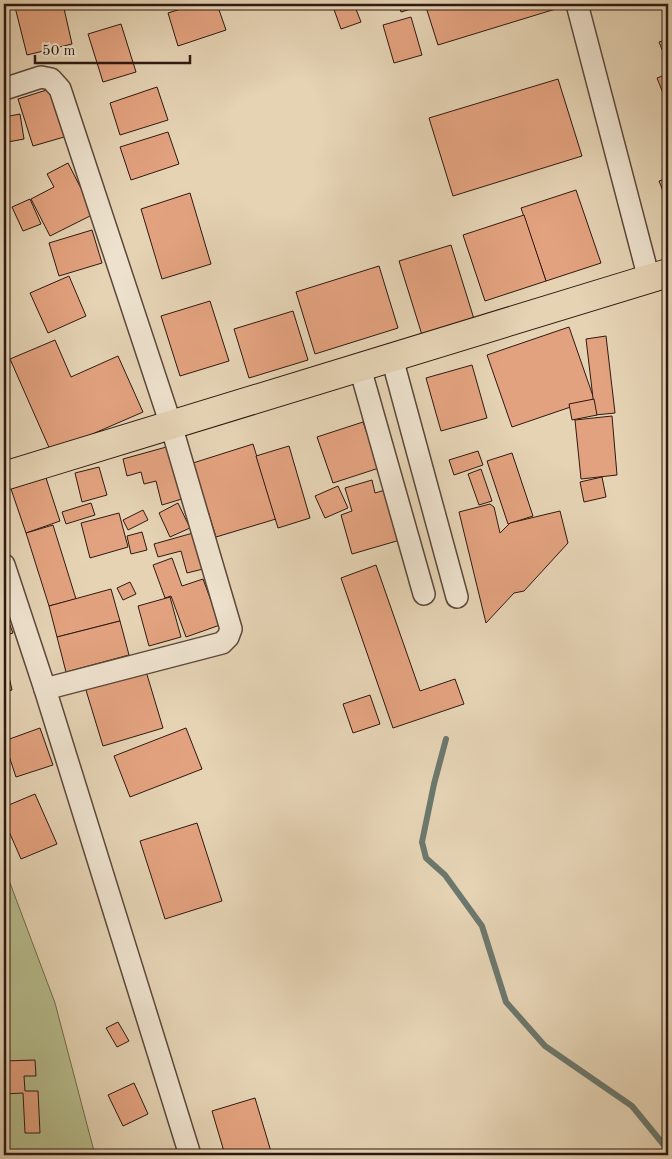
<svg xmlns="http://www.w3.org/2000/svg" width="672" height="1159" font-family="'Old Standard TT',serif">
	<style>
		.green { fill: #b6bc8c; stroke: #726a4e }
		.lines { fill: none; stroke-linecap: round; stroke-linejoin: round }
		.stream { stroke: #6c786d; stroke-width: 6 }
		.building { fill: #e3a27f; stroke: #2e1911 }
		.minor-casing { stroke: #5c483a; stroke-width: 24 }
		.major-casing { stroke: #2e1911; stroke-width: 30 }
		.minor { stroke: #eee2ce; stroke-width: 21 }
		.major { stroke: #e5d3b4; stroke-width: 28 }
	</style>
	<rect width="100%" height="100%" fill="#e5d3b4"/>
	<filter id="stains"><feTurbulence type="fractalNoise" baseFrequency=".004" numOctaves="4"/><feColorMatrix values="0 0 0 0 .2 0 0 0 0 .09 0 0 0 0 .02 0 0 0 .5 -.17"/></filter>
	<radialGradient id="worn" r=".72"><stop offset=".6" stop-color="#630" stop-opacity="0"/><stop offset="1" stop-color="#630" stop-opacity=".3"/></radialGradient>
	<polygon class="green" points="10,883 55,1003 95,1155 4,1155 4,885"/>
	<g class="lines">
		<polyline class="stream" points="446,739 434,784 422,842 426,858 445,875 482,926 506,1002 545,1046 632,1106 668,1150"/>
	</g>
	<g class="building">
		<polygon points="27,4 63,4 72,44 27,55 15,7"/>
		<polygon points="197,4 217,4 226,30 178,46 168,13"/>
		<polygon points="332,4 354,4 361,22 341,29"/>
		<polygon points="398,4 428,4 401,12"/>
		<polygon points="425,4 572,4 438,45"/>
		<polygon points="411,17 422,55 394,63 383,25"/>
		<polygon points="121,24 136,72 103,82 88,34"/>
		<polygon points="668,39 668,64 659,42"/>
		<polygon points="668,74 668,106 657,78"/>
		<polygon points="558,79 582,156 453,196 429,118"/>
		<polygon points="56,87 71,135 33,146 18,99"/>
		<polygon points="157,87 168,120 120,135 110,103"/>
		<polygon points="20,114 24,139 8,142 4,117"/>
		<polygon points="168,132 179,164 131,180 120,147"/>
		<polygon points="68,163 94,214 50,236 31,199 54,187 47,174"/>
		<polygon points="668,178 668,204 659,181"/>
		<polygon points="576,190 601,263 546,281 521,208"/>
		<polygon points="190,193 211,264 162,279 141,209"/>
		<polygon points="30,199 41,224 23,231 12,207"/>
		<polygon points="524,215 546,281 485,301 463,235"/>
		<polygon points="92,230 102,263 59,276 49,243"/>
		<polygon points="451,245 474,319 422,335 399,261"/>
		<polygon points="379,266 398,328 315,354 296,292"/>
		<polygon points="69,276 86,316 48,333 30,293"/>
		<polygon points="210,301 229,361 180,376 161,316"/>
		<polygon points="293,311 308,360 249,378 234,329"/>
		<polygon points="569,327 594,399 512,427 487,355"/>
		<polygon points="606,336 615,413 595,415 586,339"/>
		<polygon points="55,340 71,377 118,356 143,412 51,452 10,359"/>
		<polygon points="472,365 487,418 441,431 426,378"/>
		<polygon points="594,399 597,415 572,420 569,404"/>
		<polygon points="612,416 617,475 581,479 575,420"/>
		<polygon points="363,422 379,468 333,483 317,437"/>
		<polygon points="253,444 276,519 216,537 193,463"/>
		<polygon points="170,446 185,498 162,505 156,481 144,484 141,472 127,476 123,459"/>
		<polygon points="289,446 310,518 278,528 256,456"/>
		<polygon points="478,451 483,465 454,475 449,460"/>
		<polygon points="512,453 533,516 508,524 487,461"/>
		<polygon points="99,467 107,495 82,502 75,473"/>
		<polygon points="481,469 492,501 479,505 468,474"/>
		<polygon points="602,477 606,497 584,502 580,482"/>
		<polygon points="46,478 60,521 26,533 11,489"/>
		<polygon points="372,480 375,493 392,488 407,538 352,554 341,515 352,511 345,488"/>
		<polygon points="338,486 348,508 325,518 315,496"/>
		<polygon points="91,503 95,515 66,524 62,512"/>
		<polygon points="178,503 190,528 170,537 159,513"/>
		<polygon points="490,504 494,507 500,533 510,523 560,511 568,543 524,591 514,593 486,623 459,512"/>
		<polygon points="143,510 148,520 128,530 123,520"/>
		<polygon points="119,513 128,547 90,558 81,523"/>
		<polygon points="53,525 76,599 49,606 26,533"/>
		<polygon points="142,532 147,550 131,554 127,536"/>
		<polygon points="193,533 203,569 187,573 181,551 158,557 154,544"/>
		<polygon points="172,558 182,586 203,579 220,625 186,637 171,596 165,598 153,565"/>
		<polygon points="376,565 420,691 455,679 464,704 393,728 341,578"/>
		<polygon points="130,582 136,594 123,600 117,588"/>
		<polygon points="111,589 120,621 57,637 49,606"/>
		<polygon points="170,597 181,637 149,646 138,606"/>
		<polygon points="4,610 13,633 4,636"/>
		<polygon points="120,621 129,655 66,672 57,637"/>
		<polygon points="4,654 12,690 4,692"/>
		<polygon points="145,668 163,728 103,746 85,687"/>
		<polygon points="370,695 380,724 353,733 343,704"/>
		<polygon points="40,728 53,765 16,777 4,741"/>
		<polygon points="186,728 202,769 130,797 114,756"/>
		<polygon points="35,794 57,844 21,859 4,820 4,807"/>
		<polygon points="197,823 222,901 165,919 140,841"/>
		<polygon points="118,1022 129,1041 117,1047 106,1028"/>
		<polygon points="35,1060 36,1076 24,1076 25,1091 38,1091 40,1133 25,1133 23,1093 4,1094 4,1061"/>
		<polygon points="134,1083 148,1114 123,1126 108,1095"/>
		<polygon points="255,1098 272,1155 225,1155 212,1111"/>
	</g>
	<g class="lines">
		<g class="minor-casing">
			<g id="minor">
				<polyline points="577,4 649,279"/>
				<polyline points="4,89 41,77 51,79 60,89 171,425 231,629 228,637 222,643 45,689"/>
				<polyline points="392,358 457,597"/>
				<polyline points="360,368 424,594"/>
				<polyline points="4,565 45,689 190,1155"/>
			</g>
		</g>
		<g class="major-casing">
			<polyline id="major" points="4,476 668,273"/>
		</g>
		<use href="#minor" class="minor"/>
		<use href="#major" class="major"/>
	</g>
	<rect width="672" height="1159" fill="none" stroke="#e5d3b4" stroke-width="20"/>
	<rect x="5" y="5" width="662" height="1149" fill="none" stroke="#2e1911" stroke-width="2.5"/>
	<rect x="10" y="10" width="652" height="1139" fill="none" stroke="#2e1911"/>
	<path d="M35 55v8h155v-8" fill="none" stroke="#2e1911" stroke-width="2.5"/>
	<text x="42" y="55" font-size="15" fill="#2e1911" stroke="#eee2ce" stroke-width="4" paint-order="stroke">50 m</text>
	<rect width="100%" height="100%" filter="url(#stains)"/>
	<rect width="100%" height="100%" fill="url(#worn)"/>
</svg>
